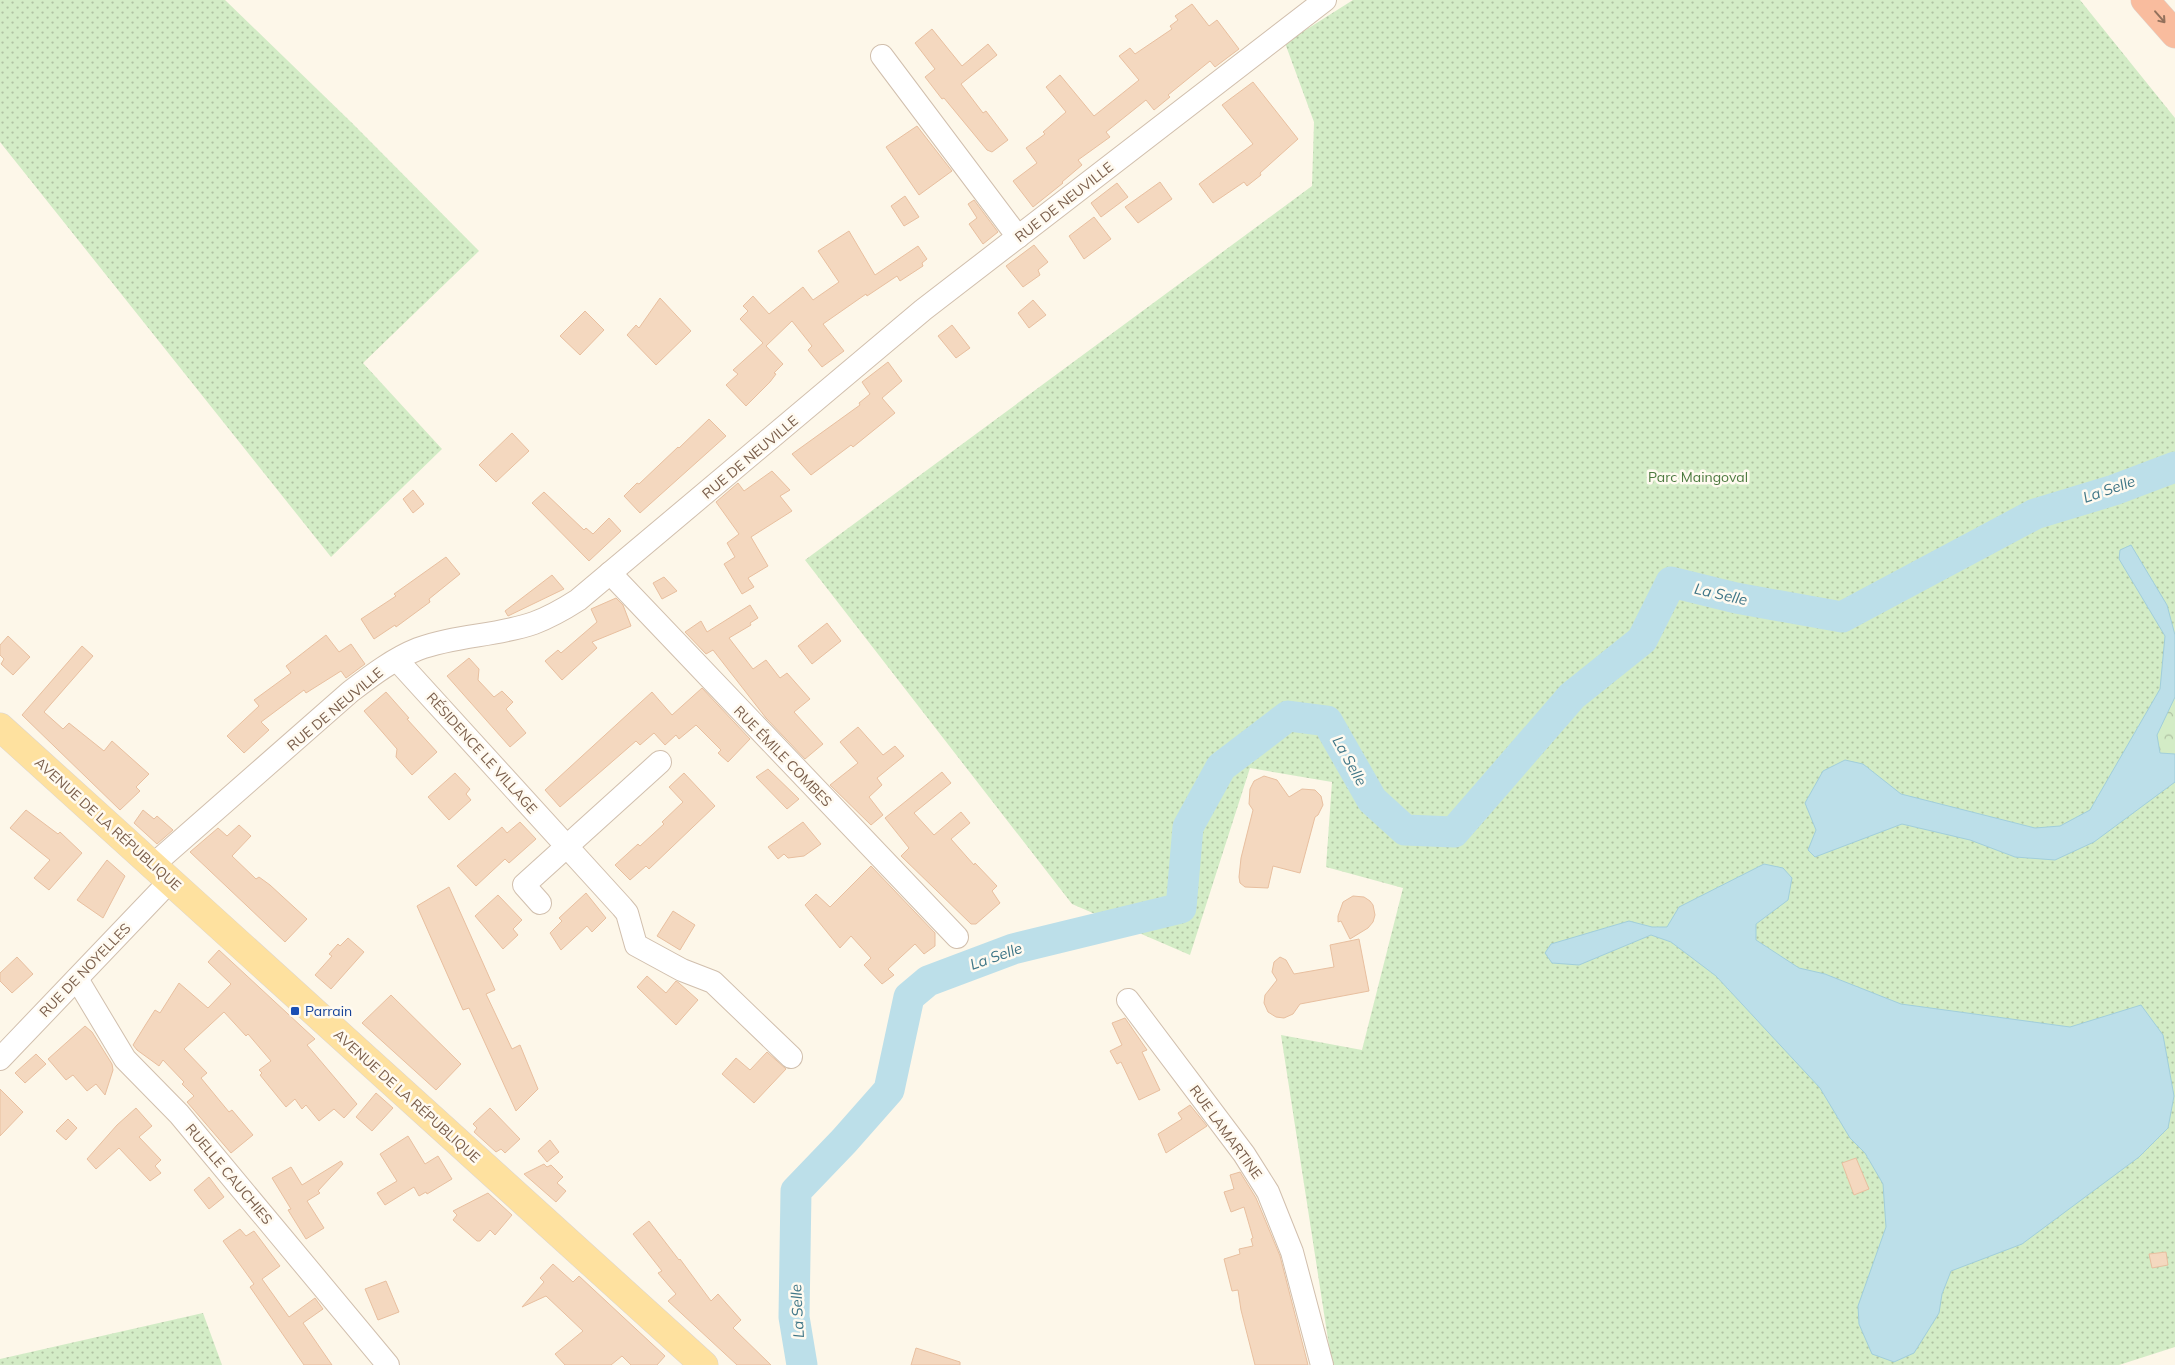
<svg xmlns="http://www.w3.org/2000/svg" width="2175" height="1365" font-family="Mulish,sans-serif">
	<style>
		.grass { fill: url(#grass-dots) }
		.forest { fill: url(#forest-crowns) }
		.water { fill: #bcdfe9; stroke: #a1cedb }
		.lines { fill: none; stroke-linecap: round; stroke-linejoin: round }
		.river { stroke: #bcdfe9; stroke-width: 31 }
		.building { fill: #f4d8bf; stroke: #e8bf9f }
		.minor-casing { stroke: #d1bfad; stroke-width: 24 }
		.major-casing { stroke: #dcd5d0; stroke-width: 29 }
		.highway-casing { stroke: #dcd5d0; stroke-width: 29 }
		.minor { stroke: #fff; stroke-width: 22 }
		.major { stroke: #fee19f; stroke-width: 28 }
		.highway { stroke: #f9bc9e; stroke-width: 28 }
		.oneway { stroke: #93715c }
		.transit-dot { fill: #1a4fb4; stroke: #fffaf0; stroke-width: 2 }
		.labels { text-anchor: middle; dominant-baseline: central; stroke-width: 5; stroke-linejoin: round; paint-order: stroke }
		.street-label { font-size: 14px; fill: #7a5e4b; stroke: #fffaf0 }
		.park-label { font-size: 14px; fill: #4c7a3f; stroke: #fffaf0 }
		.transit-label { font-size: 14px; fill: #164399; stroke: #fffaf0; text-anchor: start }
		.water-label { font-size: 15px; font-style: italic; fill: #3f7687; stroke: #fffaf0 }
	</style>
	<defs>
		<pattern id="grass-dots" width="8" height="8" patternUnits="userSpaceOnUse" patternTransform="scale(1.25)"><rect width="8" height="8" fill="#d3ecc6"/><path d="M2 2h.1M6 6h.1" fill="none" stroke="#b0c2a3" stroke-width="1.8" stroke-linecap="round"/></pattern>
		<pattern id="forest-crowns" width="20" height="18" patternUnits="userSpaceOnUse" patternTransform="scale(1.25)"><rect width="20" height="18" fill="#d3ecc6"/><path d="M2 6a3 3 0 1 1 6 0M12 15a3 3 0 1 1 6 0" fill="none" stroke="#b0c2a3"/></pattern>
	</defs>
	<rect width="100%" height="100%" fill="#fdf7e9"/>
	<g class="grass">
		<polygon points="0,0 225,0 352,123 479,251 363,363 442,449 331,557 0,142"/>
		<polygon points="1353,0 2080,0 2175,118 2175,1347 2119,1365 1332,1365 1281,1035 1362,1050 1403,888 1326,867 1332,782 1250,768 1190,955 1072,904 805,560 1312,186 1314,122 1285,43"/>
		<polygon points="203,1313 222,1365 0,1365 0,1359"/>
	</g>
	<polygon class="forest" points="2175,697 2175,754 2160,753 2157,735"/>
	<g class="water">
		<polygon points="2131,545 2167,605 2175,635 2175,697 2157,735 2160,753 2175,754 2175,782 2094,842 2055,860 2015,857 1970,840 1902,824 1815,857 1808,850 1816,830 1805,803 1823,771 1845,760 1863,764 1901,794 2035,828 2060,826 2090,810 2160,689 2165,636 2119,559 2120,550"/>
		<polygon points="1764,864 1783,868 1792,878 1788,900 1756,924 1756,940 1799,968 1825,974 1901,1004 2070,1027 2141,1005 2163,1035 2174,1096 2168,1128 2139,1157 2022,1244 1951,1271 1942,1294 1939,1313 1914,1353 1894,1362 1872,1354 1859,1324 1858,1306 1886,1227 1883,1184 1865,1153 1850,1138 1820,1088 1716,976 1671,942 1651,935 1579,965 1552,963 1545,953 1551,944 1629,921 1652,927 1667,927 1679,907"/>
	</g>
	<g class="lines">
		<polyline class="river" points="802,1365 794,1317 796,1191 844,1141 889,1090 909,997 928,981 1013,949 1181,908 1188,827 1221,767 1288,716 1327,721 1372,800 1405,830 1454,832 1572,696 1642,640 1671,582 1736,598 1842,617 2035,514 2114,490 2175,467"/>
	</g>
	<g class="building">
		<polygon points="1192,4 1209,26 1217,20 1239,49 1215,67 1210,61 1168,95 1170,97 1154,110 1146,100 1106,132 1110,137 1078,160 1082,165 1062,182 1063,183 1033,207 1013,181 1037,163 1026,148 1045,134 1043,132 1066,112 1046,87 1060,75 1094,116 1139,80 1119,56 1130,48 1135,54 1172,29 1170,26 1178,20 1175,16"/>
		<polygon points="932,29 962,66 988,44 997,55 961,84 983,113 986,111 1008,140 992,152 987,150 944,98 942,99 925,77 935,69 915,43"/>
		<polygon points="1253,82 1298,139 1260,173 1261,175 1247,186 1244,182 1213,203 1199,184 1253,144 1222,105"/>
		<polygon points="917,126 952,171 919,195 886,147"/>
		<polygon points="1160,182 1172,199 1138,223 1125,207"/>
		<polygon points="1117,183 1128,197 1101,217 1091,203"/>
		<polygon points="905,196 919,217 904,226 891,206"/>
		<polygon points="974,200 998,232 983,244 969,224 977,218 968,204"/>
		<polygon points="1094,217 1111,239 1084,259 1069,236"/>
		<polygon points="849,231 875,275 918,246 927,259 922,263 923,266 900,281 897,276 867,296 866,294 823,324 844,351 822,367 808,350 812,346 792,321 766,346 783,364 774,373 776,374 770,382 746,406 726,385 738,374 733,370 763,343 740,319 748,311 743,306 753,296 769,314 803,287 813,300 839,282 818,251"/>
		<polygon points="1034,245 1048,262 1038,270 1040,275 1023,287 1006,266"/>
		<polygon points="660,298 691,331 656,365 627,335 636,325 639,328"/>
		<polygon points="1033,300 1046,315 1029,328 1018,313"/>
		<polygon points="585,311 604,330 580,355 560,336"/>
		<polygon points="952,325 970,348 956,358 938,336"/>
		<polygon points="888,362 902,381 882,398 895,413 853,447 851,445 811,475 792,454 860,405 859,403 870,394 862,382"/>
		<polygon points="709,419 726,436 640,513 624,496 637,483 639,484 678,447 679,448"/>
		<polygon points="512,433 529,451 496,482 479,465"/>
		<polygon points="772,471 790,490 780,496 792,511 751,537 768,566 748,578 754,587 742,594 724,564 735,557 727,543 739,534 716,502 738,483 744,491"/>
		<polygon points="413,490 424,504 413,513 403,499"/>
		<polygon points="544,492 584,530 586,528 593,534 609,518 621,531 589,561 532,503"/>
		<polygon points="446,557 460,574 429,599 430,602 396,627 395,625 374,639 361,619 396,596 394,594"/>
		<polygon points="552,575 564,589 508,616 505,611"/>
		<polygon points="664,577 677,591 662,599 653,583"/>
		<polygon points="616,598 623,605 631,626 592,642 597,648 562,680 545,661 558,650 561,653 597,622 591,609"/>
		<polygon points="750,605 758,618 750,623 751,625 729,638 753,669 766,660 780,678 787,673 810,699 794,712 823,744 805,759 766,718 713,650 706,654 685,632 701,621 707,632"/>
		<polygon points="827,623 841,641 812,664 798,646"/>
		<polygon points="326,635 339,652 351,644 365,664 346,678 341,671 306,693 304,690 261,722 269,730 244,753 227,736 259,706 254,700 291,673 286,666"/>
		<polygon points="8,636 30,657 13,675 1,664 4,659 0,655 0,645"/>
		<polygon points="82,646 93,656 44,712 63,729 69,723 104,751 112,741 149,774 136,787 140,791 120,810 22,715"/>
		<polygon points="469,658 479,669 478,680 494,697 502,691 513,702 506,709 526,733 510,747 447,676"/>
		<polygon points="702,688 750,739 728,762 718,753 721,750 696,725 679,739 676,735 665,745 654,733 640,745 636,741 560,807 545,790 652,692 672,715"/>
		<polygon points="386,692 409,718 407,719 437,752 412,775 396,757 397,749 364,711"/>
		<polygon points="858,727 883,755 895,746 904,756 877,778 882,785 869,797 883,815 871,825 830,785 858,763 840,742"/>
		<polygon points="768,769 799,799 787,809 756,777"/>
		<polygon points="942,772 951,783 914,813 934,835 961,812 970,823 951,839 974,865 975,863 997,886 992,891 1000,903 976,924 971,924 901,856 909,848 885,818"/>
		<polygon points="455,773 470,789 466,794 471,800 449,820 428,797"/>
		<polygon points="684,773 715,806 649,869 646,866 630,880 615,865 638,844 640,846 664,824 662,822 683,802 669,787"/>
		<polygon points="1264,776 1277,780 1289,797 1302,789 1315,790 1321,796 1323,805 1318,815 1315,817 1300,873 1273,866 1268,888 1245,887 1240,883 1239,877 1241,858 1253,810 1249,804 1250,789 1254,781"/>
		<polygon points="26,810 58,834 60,832 82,853 49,890 34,878 50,860 10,828"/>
		<polygon points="143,810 154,819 157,816 173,830 157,844 134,823"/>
		<polygon points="520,822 536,839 509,863 505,859 476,886 457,866 502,827 507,833"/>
		<polygon points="803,822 821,844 804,856 788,858 784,854 778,859 768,847"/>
		<polygon points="239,825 251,836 232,856 256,879 259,877 270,885 307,919 285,942 190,852 218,828 227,836"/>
		<polygon points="107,860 125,876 103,918 77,900"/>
		<polygon points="871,866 935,933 935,946 924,954 915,944 888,969 894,975 882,984 864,965 871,958 851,936 840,948 805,905 816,894 830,907"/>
		<polygon points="449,887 495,990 486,994 512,1049 520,1045 538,1089 516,1111 469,1008 463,1010 417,906"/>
		<polygon points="586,893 606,918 592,932 587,926 561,950 550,933 562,921 559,918"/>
		<polygon points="498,895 522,920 513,929 518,935 503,949 475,916"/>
		<polygon points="1353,896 1364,897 1370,901 1373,905 1375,915 1373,922 1368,928 1350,939 1341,921 1338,922 1338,916 1343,902"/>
		<polygon points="673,911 695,925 680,950 657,936"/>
		<polygon points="348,938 364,952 331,989 315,975 332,956 329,954 338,944 340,946"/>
		<polygon points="1359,939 1369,991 1300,1004 1293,1014 1284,1018 1276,1017 1268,1012 1264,1003 1265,995 1277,980 1272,972 1274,962 1280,957 1286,960 1294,974 1334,967 1330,945"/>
		<polygon points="219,950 315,1039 307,1045 357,1104 344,1118 334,1109 319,1121 306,1105 302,1109 295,1099 286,1107 260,1075 262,1073 259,1070 271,1061 248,1034 246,1036 224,1012 184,1049 207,1073 201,1078 229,1112 232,1110 253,1135 231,1153 187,1102 194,1096 182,1084 184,1082 163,1060 159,1066 137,1050 133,1045 146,1024 155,1010 160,1013 179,983 208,1008 231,984 208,962"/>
		<polygon points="17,957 33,974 12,993 0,981 0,973"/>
		<polygon points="647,976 666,993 676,981 679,983 698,1000 676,1025 637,987"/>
		<polygon points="391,995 461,1064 436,1090 362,1023"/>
		<polygon points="1125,1018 1147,1050 1142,1052 1160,1090 1139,1100 1121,1062 1117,1064 1110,1051 1122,1045 1112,1023"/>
		<polygon points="85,1026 92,1032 112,1064 113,1070 105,1095 96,1084 87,1091 73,1075 66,1080 48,1059"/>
		<polygon points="767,1052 786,1069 754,1103 722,1074 736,1058 750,1070"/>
		<polygon points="36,1054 46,1064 25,1083 15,1073"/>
		<polygon points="0,1089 23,1112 0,1136"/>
		<polygon points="376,1093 393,1108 372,1131 356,1117"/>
		<polygon points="1190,1105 1207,1126 1166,1153 1158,1134 1182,1119 1178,1113"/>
		<polygon points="136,1108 152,1126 139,1137 161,1160 155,1166 161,1173 150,1181 119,1148 96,1169 87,1159 117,1125"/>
		<polygon points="490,1108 520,1139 505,1153 501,1149 496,1152 474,1132 477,1128 473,1124"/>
		<polygon points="68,1119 77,1128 66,1140 56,1131"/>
		<polygon points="408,1136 425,1164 438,1156 452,1179 427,1194 426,1192 419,1196 414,1187 385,1205 377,1193 397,1181 380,1154"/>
		<polygon points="550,1140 559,1152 547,1162 538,1151"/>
		<polygon points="1856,1158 1869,1189 1854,1195 1842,1163"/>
		<polygon points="341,1161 343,1164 318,1191 320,1193 307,1201 324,1228 306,1239 288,1210 291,1209 272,1178 291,1167 302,1185"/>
		<polygon points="544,1164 547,1167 551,1165 563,1177 557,1183 566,1191 556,1202 524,1174"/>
		<polygon points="1240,1172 1256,1198 1280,1256 1308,1365 1255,1365 1241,1310 1238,1290 1232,1291 1224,1259 1240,1254 1239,1249 1253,1246 1251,1239 1253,1238 1244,1207 1231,1212 1224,1192 1234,1189 1230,1175"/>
		<polygon points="209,1177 224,1197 209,1209 194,1190"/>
		<polygon points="488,1193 512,1215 495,1235 490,1230 480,1241 477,1241 453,1220 457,1215 453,1211"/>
		<polygon points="649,1221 679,1260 680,1259 711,1301 718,1294 741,1320 733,1328 771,1365 737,1365 668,1301 676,1294 658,1273 662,1271 633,1234"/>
		<polygon points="240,1229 246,1236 254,1231 280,1266 262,1279 289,1317 315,1298 323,1309 303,1323 332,1365 304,1365 250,1287 254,1284 223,1241"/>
		<polygon points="2166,1252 2168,1265 2152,1268 2149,1254"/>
		<polygon points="553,1264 573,1282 579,1276 665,1356 657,1365 631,1365 622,1356 611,1365 565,1365 555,1354 583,1331 546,1296 522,1307 544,1282 540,1278"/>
		<polygon points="386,1281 399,1312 378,1320 365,1289"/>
		<polygon points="916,1348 960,1362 960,1365 911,1365"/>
	</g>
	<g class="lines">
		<g class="minor-casing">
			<g id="minor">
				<polyline points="882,56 1018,237"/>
				<polyline points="610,573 957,937"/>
				<polyline points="397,660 622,907 627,913 636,945 682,970 713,982 791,1057"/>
				<path d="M153,865L350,692C371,676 393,659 418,649C455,635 497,636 534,623C550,617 564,609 578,600L923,310L1325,0"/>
				<polyline points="540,903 524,885 660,762"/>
				<polyline points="77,979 125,1059 179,1114 388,1365"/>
				<polyline points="1128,1000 1244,1154 1268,1192 1292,1252 1322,1365"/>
				<polyline points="0,1059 170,881"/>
			</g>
		</g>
		<g class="major-casing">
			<polyline id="major" points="0,727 704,1365"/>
		</g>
		<g class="highway-casing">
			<polyline id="highway" points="2145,0 2175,34"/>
		</g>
		<use href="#minor" class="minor"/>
		<use href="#major" class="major"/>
		<use href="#highway" class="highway"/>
	</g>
	<defs><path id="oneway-shaft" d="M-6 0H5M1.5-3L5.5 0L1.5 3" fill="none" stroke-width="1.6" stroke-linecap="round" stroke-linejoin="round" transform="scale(1.25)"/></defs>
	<use class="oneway" href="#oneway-shaft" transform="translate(2160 17) rotate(49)"/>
	<rect class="transit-dot" x="290" y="1006" width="10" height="10" rx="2.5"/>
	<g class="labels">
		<g class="street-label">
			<text transform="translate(1064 202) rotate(-38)">RUE DE NEUVILLE</text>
			<text transform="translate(750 457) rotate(-40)">RUE DE NEUVILLE</text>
			<text transform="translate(335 709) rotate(-40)">RUE DE NEUVILLE</text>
			<text transform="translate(482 753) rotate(48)">RÉSIDENCE LE VILLAGE</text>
			<text transform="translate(783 756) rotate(46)">RUE ÉMILE COMBES</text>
			<text transform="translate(108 824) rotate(42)">AVENUE DE LA RÉPUBLIQUE</text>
			<text transform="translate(85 970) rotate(-46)">RUE DE NOYELLES</text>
			<text transform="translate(407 1096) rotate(42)">AVENUE DE LA RÉPUBLIQUE</text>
			<text transform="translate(1226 1132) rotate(54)">RUE LAMARTINE</text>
			<text transform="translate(229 1174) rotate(50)">RUELLE CAUCHIES</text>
		</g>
		<g class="park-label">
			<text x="1698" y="477">Parc Maingoval</text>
		</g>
		<g class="transit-label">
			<text x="305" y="1011">Parrain</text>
		</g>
		<g class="water-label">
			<text transform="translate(2109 489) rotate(-19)">La Selle</text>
			<text transform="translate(1721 594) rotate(13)">La Selle</text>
			<text transform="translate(1350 761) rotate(61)">La Selle</text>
			<text transform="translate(996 956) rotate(-19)">La Selle</text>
			<text transform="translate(797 1311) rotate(-93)">La Selle</text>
		</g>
	</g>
</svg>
